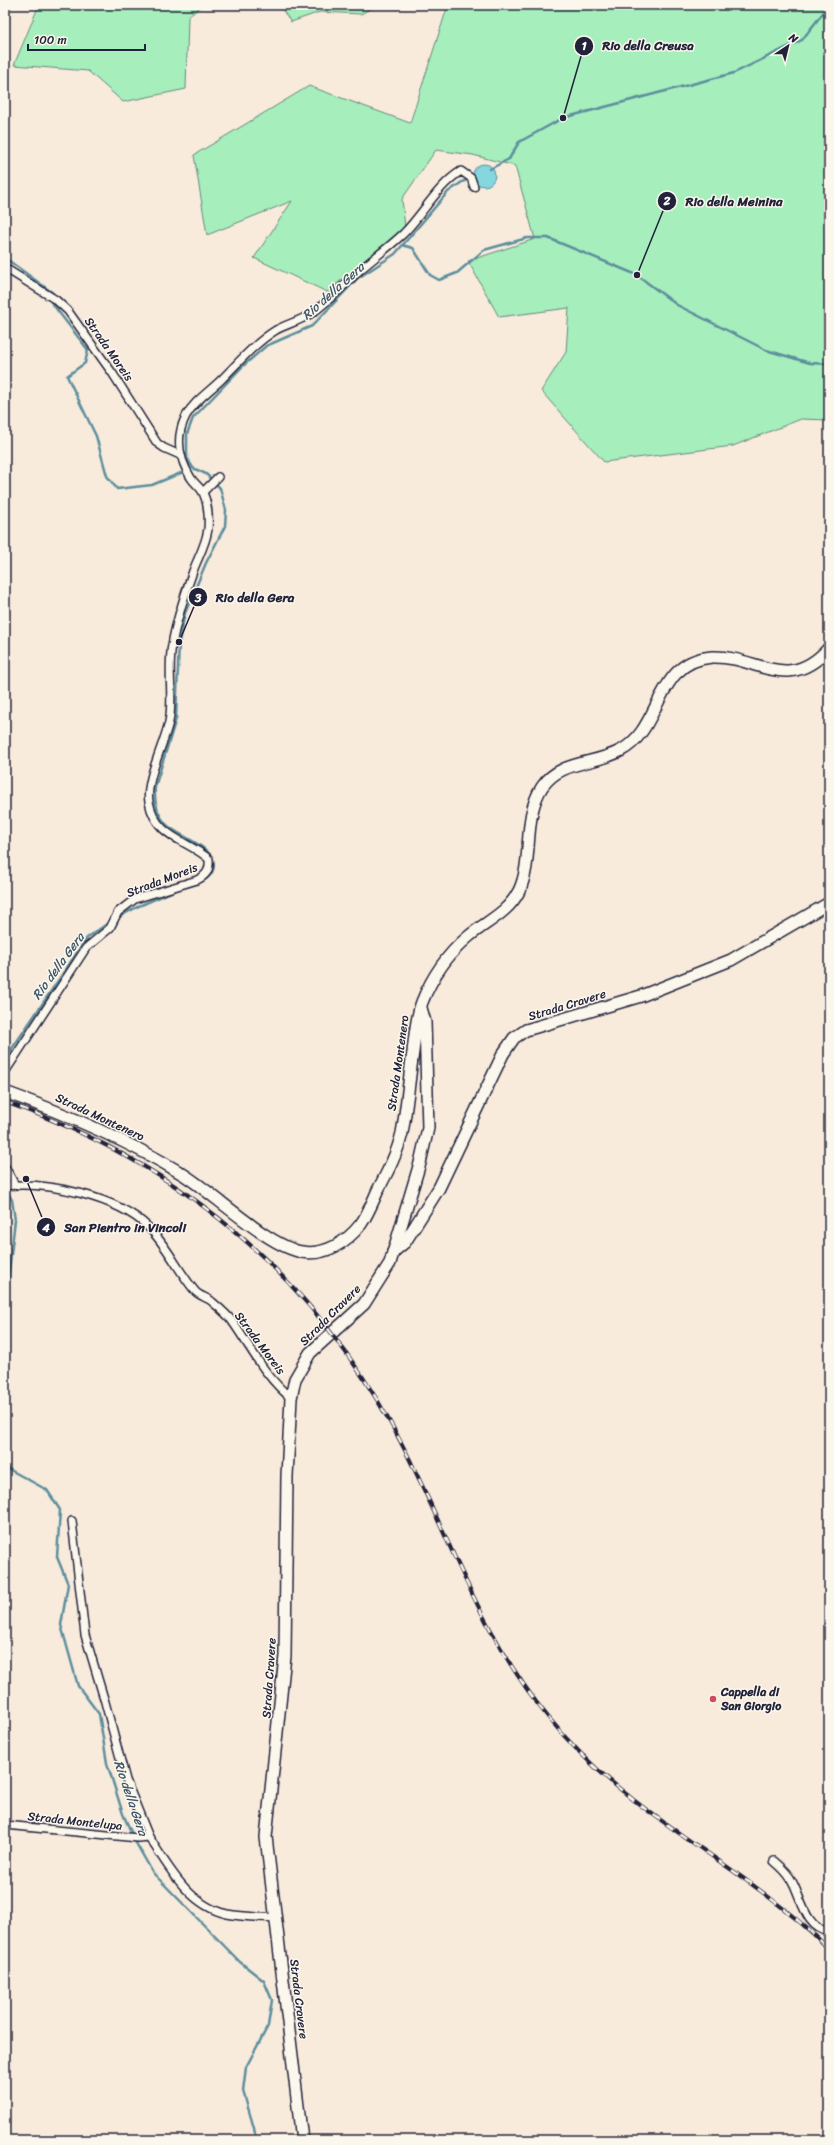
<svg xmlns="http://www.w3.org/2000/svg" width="834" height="2145" font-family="Sriracha,sans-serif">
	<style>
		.green { fill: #a6eebc; stroke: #64887c }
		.water { fill: #85d6df; stroke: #5d8e9d }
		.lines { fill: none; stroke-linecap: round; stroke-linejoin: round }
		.stream { stroke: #5d8e9d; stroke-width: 2.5 }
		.street-casing { stroke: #22223b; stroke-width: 10 }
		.secondary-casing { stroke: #22223b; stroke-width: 14 }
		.street { stroke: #fbf7ec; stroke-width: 7 }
		.secondary { stroke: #fbf7ec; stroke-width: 11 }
		.rail-casing { stroke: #22223b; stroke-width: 4 }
		.rail { stroke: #fbf7ec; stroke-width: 2.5; stroke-dasharray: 8; stroke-linecap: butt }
		.poi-dot { fill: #d1495b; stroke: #fbf7ec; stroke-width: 1.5 }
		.labels { text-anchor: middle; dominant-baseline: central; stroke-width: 3; stroke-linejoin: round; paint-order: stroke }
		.street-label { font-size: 12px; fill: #22223b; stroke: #fbf7ec }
		.poi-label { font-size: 12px; font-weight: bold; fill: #22223b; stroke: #fbf7ec; text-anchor: start }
		.water-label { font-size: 13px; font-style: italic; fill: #40586c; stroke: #fbf7ec }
		.leader { fill: none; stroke: #22223b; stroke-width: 1.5 }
		.callout-dot { fill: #22223b; stroke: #fbf7ec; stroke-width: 1.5 }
		.mark-label { font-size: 12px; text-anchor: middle; font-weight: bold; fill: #fff }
		.callout-label { font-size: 13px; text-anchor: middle; font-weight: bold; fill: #22223b; stroke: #fbf7ec; stroke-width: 3; stroke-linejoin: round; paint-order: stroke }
	</style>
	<rect width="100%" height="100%" fill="#f8ebdc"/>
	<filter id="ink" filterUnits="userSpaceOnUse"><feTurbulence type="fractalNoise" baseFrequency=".025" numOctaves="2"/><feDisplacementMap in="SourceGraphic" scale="8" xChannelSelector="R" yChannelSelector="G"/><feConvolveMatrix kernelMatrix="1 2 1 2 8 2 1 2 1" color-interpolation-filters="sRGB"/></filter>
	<g filter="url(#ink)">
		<g class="green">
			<polygon points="39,5 203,5 188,17 186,89 123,102 88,71 14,65"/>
			<polygon points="279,5 377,5 361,14 320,12 291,22"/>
			<polygon points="448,5 829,5 829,420 801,419 733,446 604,462 541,391 566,352 569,308 499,317 468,261 535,239 515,166 473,155 436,150 402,199 405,227 327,292 254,258 292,201 207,235 194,155 309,86 410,123"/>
		</g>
		<circle class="water" cx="484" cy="175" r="11"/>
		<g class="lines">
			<g class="stream">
				<polyline points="490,169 509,159 519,142 563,118 734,73 802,40 829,5"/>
				<polyline points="402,245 413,248 430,275 439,280 457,273 484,250 527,238 548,238 637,275 677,305 766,350 810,363 829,364"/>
				<polyline points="5,258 53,293"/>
				<polyline points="51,302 88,350 85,363 67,376 96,436 107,476 117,489 152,485 181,473"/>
				<path d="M186,887C197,884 209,881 213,870C221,848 178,837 166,824C157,814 154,800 155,787L176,719L179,642L185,613L206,563L225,526L226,510L220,488L206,474L193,468L187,458V434L193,418L243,366L266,346L312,326L358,278L395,254L448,192L462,182L469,179"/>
				<polyline points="117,918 139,906 178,889"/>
				<polyline points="5,1059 87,938 111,921"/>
				<polyline points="5,1188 12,1200 15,1220 8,1280 5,1286"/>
				<polyline points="5,1467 47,1490 60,1510 57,1557 68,1584 61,1625 78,1686 99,1714 107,1763 123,1814 136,1843 153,1873 240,1962 264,1981 272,2000 268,2026 246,2067 243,2091 254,2128 256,2140"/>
			</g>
			<g class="street-casing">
				<g id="street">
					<polyline points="5,268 56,300 68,311 113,374 157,443 164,448 180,455"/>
					<polyline points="203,492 218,477"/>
					<path d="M5,1072L86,948L110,928L118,912L135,899L197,880C207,875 210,870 209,859C186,839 156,838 149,802C145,781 164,744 169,722C174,698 167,670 172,645C176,621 184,597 192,574C197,559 206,545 208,529C209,518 208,501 202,491C199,486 194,483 191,478C179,459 175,437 186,416C194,401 210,391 222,379C239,362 255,343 276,330C289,323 304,320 315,311C331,299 345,284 360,270C374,258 389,247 403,234C423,214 437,186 461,171L471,178L474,187"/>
					<polyline points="5,1167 15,1185"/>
					<path d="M5,1186C46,1181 118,1197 148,1227C167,1245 178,1271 195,1291C198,1295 205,1297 210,1300C217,1306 227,1314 232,1321C251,1348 265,1377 291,1398"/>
					<polyline points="72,1521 85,1635 105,1702 126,1780 149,1837"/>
					<path d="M5,1825L138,1838L149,1837C168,1866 189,1906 227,1914C243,1917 260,1917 276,1918"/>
					<path d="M774,1861C781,1867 788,1873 792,1881C802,1899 805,1928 829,1932"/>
				</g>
			</g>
			<g class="secondary-casing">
				<g id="secondary">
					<path d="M5,1092C66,1114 125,1139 181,1173C213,1192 267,1246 302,1252C325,1256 347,1242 361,1224C368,1214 373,1201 378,1190C388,1171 397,1154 402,1133C407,1106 409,1079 413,1052C415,1035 416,1018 422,1002C432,977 448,954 468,937C487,921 508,913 519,891C534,859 522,818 542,787C560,760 594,765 620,751C663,729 654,661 712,657C757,655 787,695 829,648"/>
					<polyline points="393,1252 405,1242 439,1188 503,1054 514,1038 526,1030 641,996 731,960 829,903"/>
					<polyline points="302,2140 266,1837 285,1656 287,1476 291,1398 295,1379 310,1353 364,1304 390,1263 420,1163 428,1128 425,1022 421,1008"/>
				</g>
			</g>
			<use href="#street" class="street"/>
			<use href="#secondary" class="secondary"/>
			<g class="rail-casing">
				<path id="rail" d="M5,1102C186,1165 321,1283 407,1454C451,1543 484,1639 548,1717C573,1748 604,1777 635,1801C700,1851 771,1891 829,1949"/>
			</g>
			<use href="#rail" class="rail"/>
		</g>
	</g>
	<circle class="poi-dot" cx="713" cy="1699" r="4"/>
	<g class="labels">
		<g class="street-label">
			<text transform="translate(109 349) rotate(55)">Strada Moreis</text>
			<text transform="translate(162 880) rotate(-21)">Strada Moreis</text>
			<text transform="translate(567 1005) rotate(-17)">Strada Cravere</text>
			<text transform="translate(398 1063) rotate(-82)">Strada Montenero</text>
			<text transform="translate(100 1117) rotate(25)">Strada Montenero</text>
			<text transform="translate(330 1315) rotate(-45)">Strada Cravere</text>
			<text transform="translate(260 1343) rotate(53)">Strada Moreis</text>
			<text transform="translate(269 1678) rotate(-86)">Strada Cravere</text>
			<text transform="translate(75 1821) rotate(6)">Strada Montelupa</text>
			<text transform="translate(299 1999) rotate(83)">Strada Cravere</text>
		</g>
		<g class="poi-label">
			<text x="721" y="1692">Cappella di<tspan x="721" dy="14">San Giorgio</tspan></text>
		</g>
		<g class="water-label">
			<text transform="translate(333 291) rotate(-42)">Rio della Gera</text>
			<text transform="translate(58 966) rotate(-54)">Rio della Gera</text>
			<text transform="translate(131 1798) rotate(71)">Rio della Gera</text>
		</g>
	</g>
	<path class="leader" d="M563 118L584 46M637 275L667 201M179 642L198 597M26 1179L46 1227"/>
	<g class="callout-dot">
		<circle cx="563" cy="118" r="4"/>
		<circle cx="637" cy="275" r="4"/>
		<circle cx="179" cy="642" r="4"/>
		<circle cx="26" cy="1179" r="4"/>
		<circle cx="584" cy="46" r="10"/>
		<circle cx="667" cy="201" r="10"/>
		<circle cx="198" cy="597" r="10"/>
		<circle cx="46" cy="1227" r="10"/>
	</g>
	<g class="mark-label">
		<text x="584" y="50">1</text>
		<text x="667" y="205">2</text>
		<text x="198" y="602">3</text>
		<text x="46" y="1232">4</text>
	</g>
	<g class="callout-label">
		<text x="648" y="50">Rio della Creusa</text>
		<text x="734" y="206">Rio della Meinina</text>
		<text x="255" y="602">Rio della Gera</text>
		<text x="125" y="1232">San Pientro in Vincoli</text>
	</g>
	<rect width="834" height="2145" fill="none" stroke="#fbf7ec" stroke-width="20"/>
	<rect x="10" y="10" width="814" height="2125" fill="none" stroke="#22223b" stroke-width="1.5" filter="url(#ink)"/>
	<g transform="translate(788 46) rotate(35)" stroke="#fbf7ec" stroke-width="3" paint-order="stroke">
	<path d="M0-3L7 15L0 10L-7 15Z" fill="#22223b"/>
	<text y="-6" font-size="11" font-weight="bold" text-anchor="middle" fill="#22223b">N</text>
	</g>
	<path d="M28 44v6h117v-6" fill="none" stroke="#22223b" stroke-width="2"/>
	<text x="34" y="44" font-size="12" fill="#22223b" stroke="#fbf7ec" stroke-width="3" paint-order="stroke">100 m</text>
</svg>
